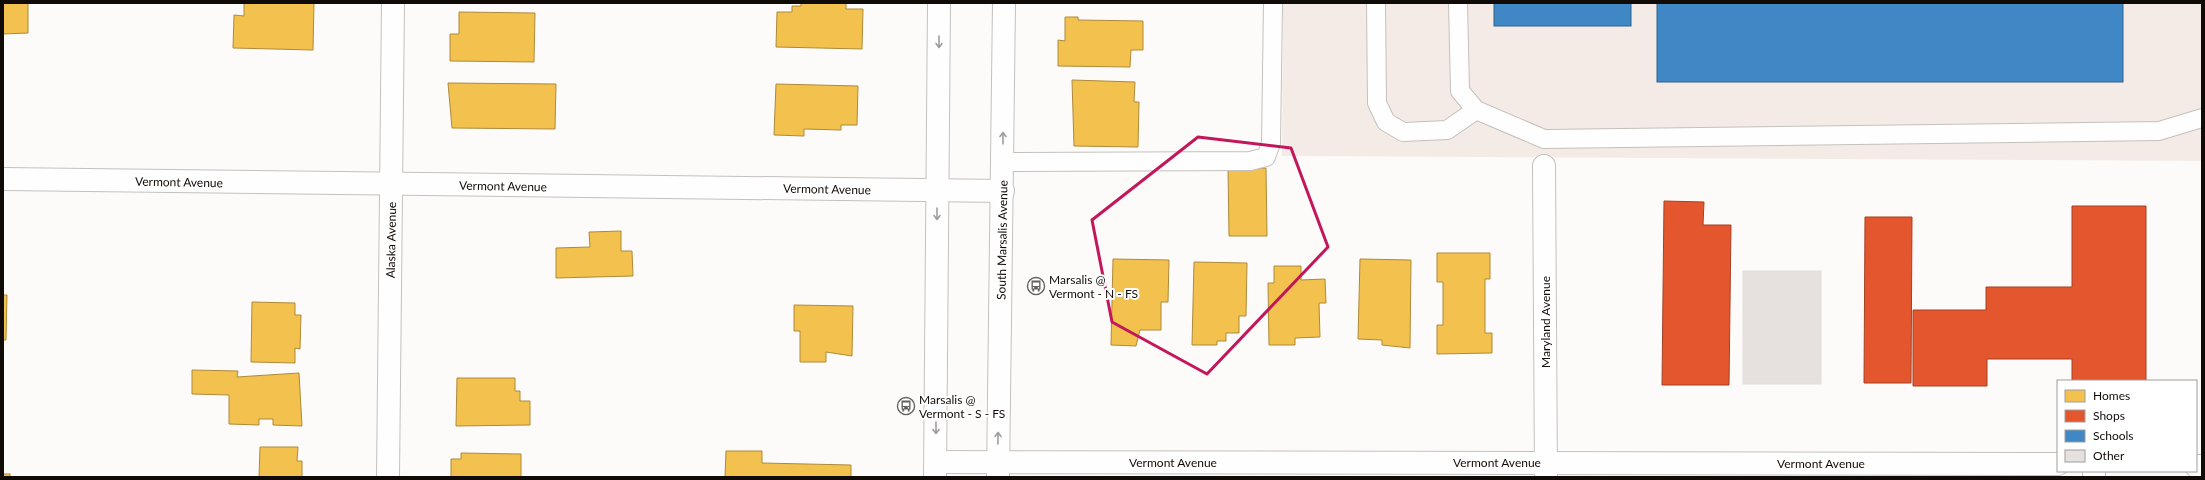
<svg xmlns="http://www.w3.org/2000/svg" width="2205" height="480" font-family="Lato,sans-serif">
	<style>
		.built { fill: #f5ebe6 }
		.homes { fill: #f2c14e; stroke: #ae8a39 }
		.shops { fill: #e4572e; stroke: #a54023 }
		.schools { fill: #3f88c5; stroke: #31628c }
		.building { fill: #e6e1de; stroke: #e1ddda }
		.lines { fill: none; stroke-linecap: round; stroke-linejoin: round }
		.service-casing { stroke: #c4c0bd; stroke-width: 20 }
		.minor-casing { stroke: #c4c0bd; stroke-width: 24 }
		.secondary-casing { stroke: #c4c0bd; stroke-width: 24 }
		.service { stroke: #fffefe; stroke-width: 18 }
		.minor { stroke: #fffefe; stroke-width: 22 }
		.secondary { stroke: #fffefe; stroke-width: 22 }
		.oneway { stroke: #a09d9c }
		.marked { fill: none; stroke: #c2185b; stroke-width: 3; stroke-linejoin: round }
		.labels { text-anchor: middle; dominant-baseline: central; stroke-width: 4; stroke-linejoin: round; paint-order: stroke }
		.street-label { font-size: 12px; fill: #110b08; stroke: #fff }
		.poi-label { font-size: 12px; fill: #110b08; stroke: #fff; text-anchor: start }
	</style>
	<rect width="100%" height="100%" fill="#fdfbf9"/>
	<polygon class="built" points="1283,3 2202,3 2202,161 1282,156"/>
	<g class="homes">
		<polygon points="3,3 28,3 28,33 3,34"/>
		<polygon points="244,3 314,3 313,50 233,48 234,15 244,16"/>
		<polygon points="801,3 846,3 846,9 863,9 862,49 776,47 777,12 792,12 792,6 801,6"/>
		<polygon points="459,12 535,13 534,62 450,61 450,34 459,34"/>
		<polygon points="1065,17 1078,17 1078,20 1143,21 1143,50 1131,50 1130,67 1058,66 1058,40 1065,41"/>
		<polygon points="1072,80 1135,82 1134,102 1139,102 1138,147 1074,146"/>
		<polygon points="448,83 556,84 555,129 452,128"/>
		<polygon points="776,84 858,86 857,125 841,125 841,130 804,129 804,136 774,135"/>
		<polygon points="1228,168 1266,168 1267,236 1229,236"/>
		<polygon points="621,231 621,251 632,251 633,276 556,278 556,248 590,247 589,232"/>
		<polygon points="1437,253 1490,253 1490,279 1485,279 1485,333 1492,333 1492,353 1437,354 1437,325 1443,325 1443,282 1437,282"/>
		<polygon points="1113,259 1169,260 1168,302 1161,302 1161,330 1140,330 1136,346 1111,345"/>
		<polygon points="1360,259 1411,260 1410,348 1382,345 1382,340 1358,339"/>
		<polygon points="1194,262 1247,263 1246,316 1239,316 1239,333 1226,333 1226,341 1217,341 1217,345 1192,345"/>
		<polygon points="1274,266 1301,266 1301,280 1325,279 1326,303 1319,303 1320,337 1295,338 1295,345 1269,345 1268,283 1274,283"/>
		<polygon points="3,295 7,295 6,340 3,340"/>
		<polygon points="252,302 295,303 295,315 301,315 300,349 295,348 295,363 251,362"/>
		<polygon points="794,305 853,306 852,356 826,352 826,362 800,362 800,331 794,331"/>
		<polygon points="192,370 238,371 237,377 299,373 302,426 273,425 273,419 259,419 259,425 229,424 229,395 192,394"/>
		<polygon points="457,378 515,378 515,391 520,391 520,401 530,401 530,425 456,426"/>
		<polygon points="260,447 298,447 297,461 302,461 302,477 259,477"/>
		<polygon points="726,451 762,451 762,463 851,465 851,477 725,477"/>
		<polygon points="461,453 521,454 521,477 451,477 451,459 461,459"/>
		<rect x="3" y="474" width="7" height="3"/>
	</g>
	<g class="shops">
		<polygon points="1664,201 1704,202 1703,225 1731,225 1729,385 1662,385"/>
		<polygon points="2072,206 2146,206 2146,381 2072,381 2072,359 1987,359 1987,386 1913,386 1913,310 1986,310 1986,287 2072,287"/>
		<polygon points="1865,217 1912,217 1911,383 1864,383"/>
	</g>
	<g class="schools">
		<rect x="1494" y="3" width="137" height="23"/>
		<rect x="1657" y="3" width="466" height="79"/>
	</g>
	<rect class="building" x="1743" y="271" width="78" height="113"/>
	<g class="lines">
		<g class="service-casing">
			<g id="service">
				<polyline points="1376,3 1377,103 1386,122 1403,132 1447,130 1476,110"/>
				<polyline points="1458,3 1460,91 1476,110 1544,139 2159,131 2202,118"/>
				<polyline points="1003,162 1250,161 1266,157 1271,143 1273,3"/>
			</g>
		</g>
		<g class="minor-casing">
			<g id="minor">
				<polyline points="1544,166 1546,477"/>
				<polyline points="3,179 1003,191"/>
				<polyline points="936,462 2058,464"/>
				<polyline points="2196,466 2202,466"/>
				<polyline points="388,477 393,3"/>
				<polyline points="2094,477 2094,471"/>
			</g>
		</g>
		<g class="secondary-casing">
			<g id="secondary">
				<polyline points="935,477 939,3"/>
				<polyline points="998,477 1004,3"/>
			</g>
		</g>
		<use href="#service" class="service"/>
		<use href="#minor" class="minor"/>
		<use href="#secondary" class="secondary"/>
	</g>
	<defs><path id="oneway-shaft" d="M-6 0H5M1.5-3L5.5 0L1.5 3" fill="none" stroke-width="1.6" stroke-linecap="round" stroke-linejoin="round"/></defs>
	<g class="oneway">
		<use href="#oneway-shaft" transform="translate(939 42) rotate(90)"/>
		<use href="#oneway-shaft" transform="translate(1003 138) rotate(-90)"/>
		<use href="#oneway-shaft" transform="translate(937 214) rotate(90)"/>
		<use href="#oneway-shaft" transform="translate(936 428) rotate(90)"/>
		<use href="#oneway-shaft" transform="translate(998 438) rotate(-89)"/>
	</g>
	<path class="marked" d="M1198,137L1291,148L1328,247L1207,374L1112,322L1092,220Z"/>
	<defs>
		<g id="bus-ring" transform="scale(0.9)"><circle r="9.5" fill="#fff" stroke="#645f5c" stroke-width="1.5"/><path d="M-5-6H5V4H4V6H2V4H-2V6H-4V4H-5ZM-3.5-4V0h7V-4ZM-3.5 1.2v1.5H-2V1.2ZM2 1.2v1.5H3.5V1.2Z" fill="#645f5c"/></g>
	</defs>
	<g fill-rule="evenodd">
		<use href="#bus-ring" x="1036" y="286"/>
		<use href="#bus-ring" x="906" y="406"/>
	</g>
	<g class="labels">
		<g class="street-label">
			<text transform="translate(179 182) rotate(1)">Vermont Avenue</text>
			<text transform="translate(503 186) rotate(1)">Vermont Avenue</text>
			<text transform="translate(827 189) rotate(1)">Vermont Avenue</text>
			<text transform="translate(391 240) rotate(-89)">Alaska Avenue</text>
			<text transform="translate(1002 240) rotate(-89)">South Marsalis Avenue</text>
			<text transform="translate(1545 322) rotate(-90)">Maryland Avenue</text>
			<text x="1173" y="462">Vermont Avenue</text>
			<text x="1497" y="462">Vermont Avenue</text>
			<text x="1821" y="463">Vermont Avenue</text>
		</g>
		<g class="poi-label">
			<text x="1049" y="279">Marsalis @<tspan x="1049" dy="14">Vermont - N - FS</tspan></text>
			<text x="919" y="399">Marsalis @<tspan x="919" dy="14">Vermont - S - FS</tspan></text>
		</g>
	</g>
	<rect width="2205" height="480" fill="none" stroke="#110b08" stroke-width="8"/>
	<rect x="2057" y="380" width="140" height="92" fill="#ffffff" stroke="#a09d9c"/>
	<rect x="2065" y="390" width="20" height="12" fill="#f2c14e" stroke="#a09d9c"/>
	<text x="2093" y="400" font-size="12" fill="#110b08">Homes</text>
	<rect x="2065" y="410" width="20" height="12" fill="#e4572e" stroke="#a09d9c"/>
	<text x="2093" y="420" font-size="12" fill="#110b08">Shops</text>
	<rect x="2065" y="430" width="20" height="12" fill="#3f88c5" stroke="#a09d9c"/>
	<text x="2093" y="440" font-size="12" fill="#110b08">Schools</text>
	<rect x="2065" y="450" width="20" height="12" fill="#e6e1de" stroke="#a09d9c"/>
	<text x="2093" y="460" font-size="12" fill="#110b08">Other</text>
</svg>
